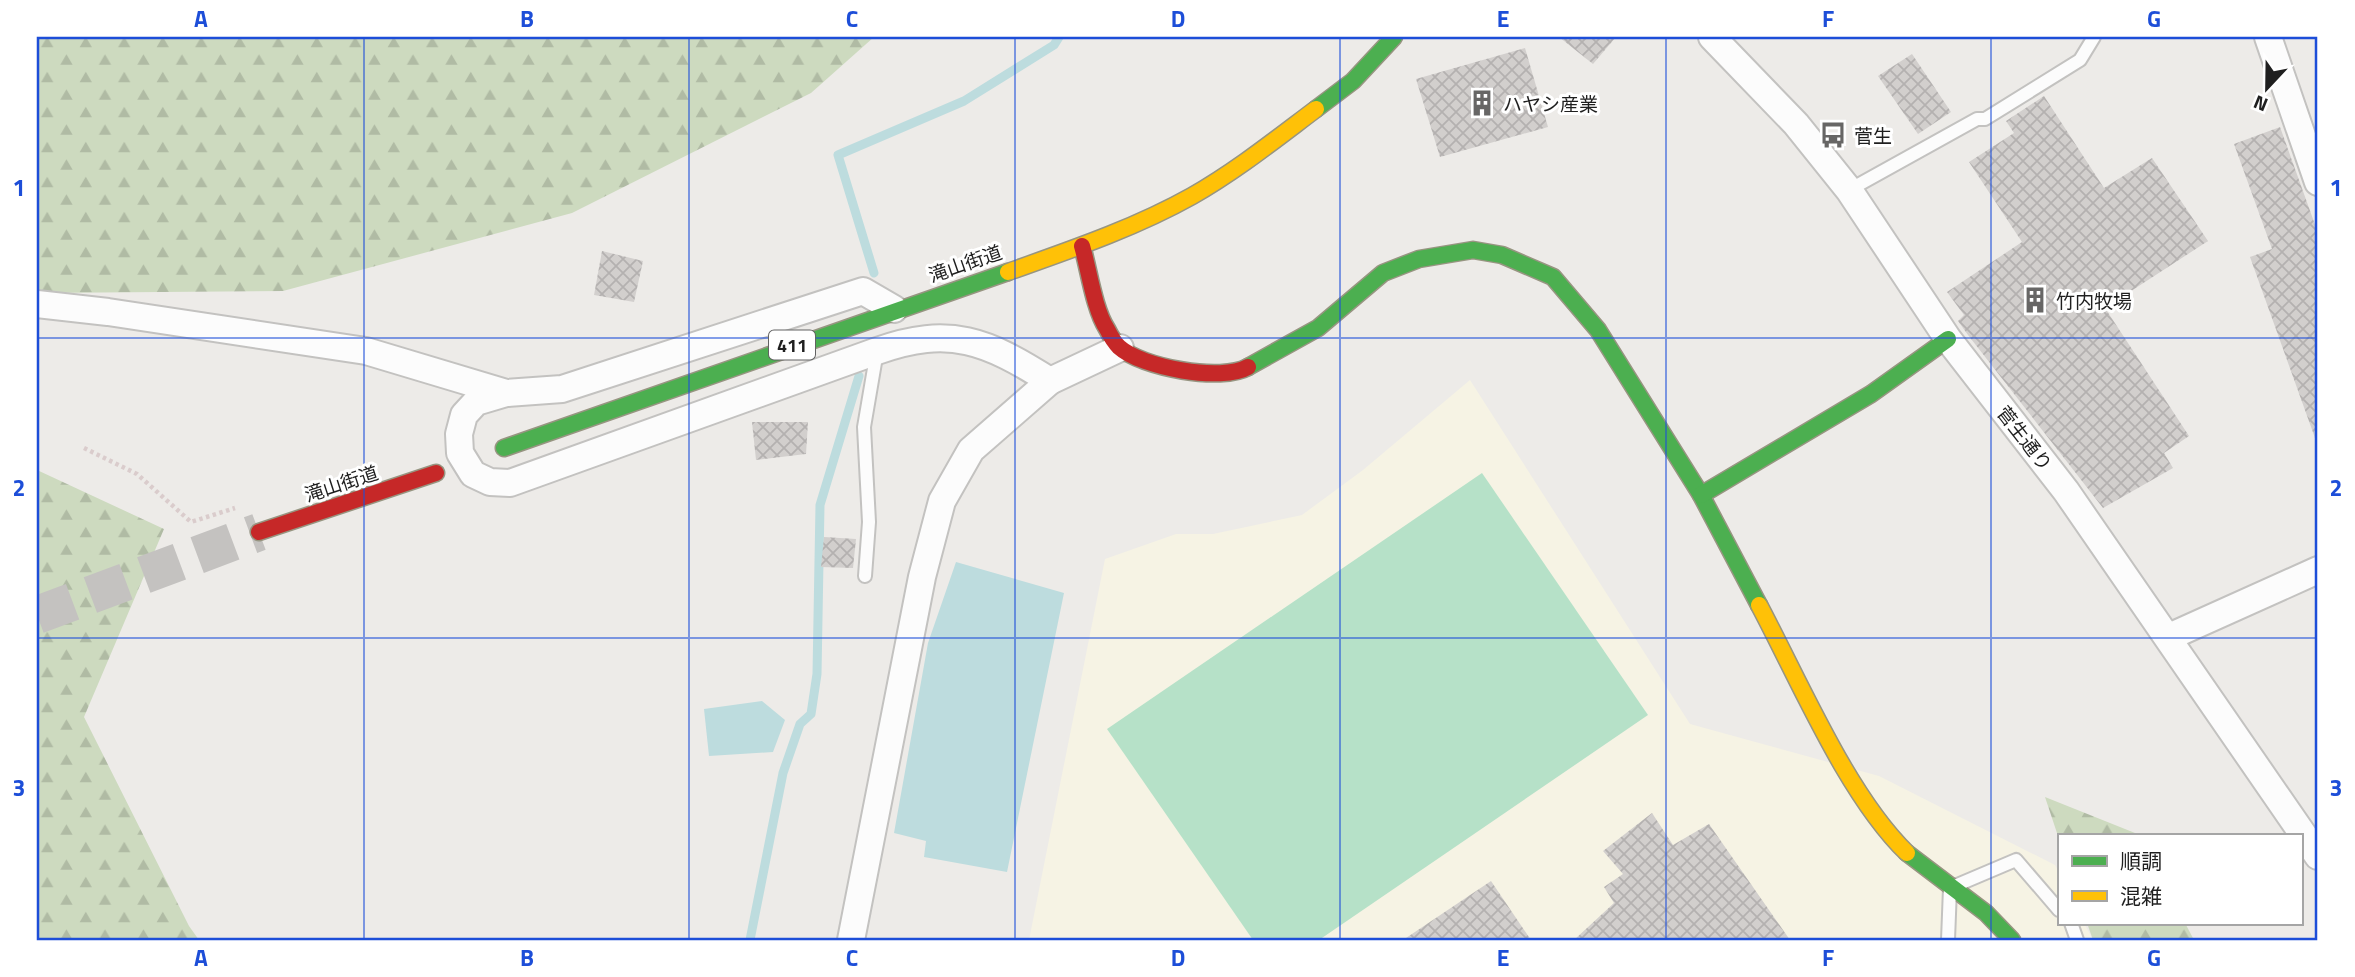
<svg xmlns="http://www.w3.org/2000/svg" width="2355" height="977" font-family="'Titillium Web','Noto Sans JP',sans-serif">
	<style>
		.education { fill: #f6f3e4 }
		.forest { fill: url(#forest-firs) }
		.pitch { fill: #b6e1c8 }
		.water { fill: #bddcde }
		.lines { fill: none; stroke-linecap: round; stroke-linejoin: round }
		.stream { stroke: #bddcde; stroke-width: 9 }
		.building { fill: url(#building-cross-hatch) }
		.highway-tunnel { stroke: #c4c2c0; stroke-width: 38; stroke-dasharray: 38 19; stroke-linecap: butt }
		.lane-casing { stroke: #c3c2c0; stroke-width: 16 }
		.street-casing { stroke: #c3c2c0; stroke-width: 30 }
		.fast-casing { stroke: #979581; stroke-width: 19 }
		.slow-casing { stroke: #979581; stroke-width: 19 }
		.jam-casing { stroke: #979581; stroke-width: 19 }
		.path { stroke: #dacccc; stroke-width: 4.5; stroke-dasharray: 3.5 3.5; stroke-linecap: butt }
		.lane { stroke: #fcfcfc; stroke-width: 12 }
		.street { stroke: #fcfcfc; stroke-width: 26 }
		.fast { stroke: #4caf50; stroke-width: 16 }
		.slow { stroke: #ffc107; stroke-width: 16 }
		.jam { stroke: #c62828; stroke-width: 16 }
		.grid { fill: none; stroke: #1d4ed8; stroke-width: 2; stroke-opacity: 0.55 }
		.labels { text-anchor: middle; dominant-baseline: central; stroke-width: 6; stroke-linejoin: round; paint-order: stroke }
		.shield { fill: #fff; stroke: #626262; stroke-width: 2 }
		.shield-label { font-size: 18px; font-weight: bold; fill: #1f1f1f }
		.poi-label { font-size: 19px; fill: #1f1f1f; stroke: #fff; text-anchor: start }
		.street-label { font-size: 19px; fill: #1f1f1f; stroke: #fff }
		.neatline { fill: none; stroke: #1d4ed8; stroke-width: 2.5 }
		.grid-label { font-size: 23px; text-anchor: middle; font-weight: bold; fill: #1d4ed8 }
	</style>
	<defs>
		<pattern id="forest-firs" width="22" height="20" patternUnits="userSpaceOnUse" patternTransform="scale(1.75)"><rect width="22" height="20" fill="#cddabf"/><path d="M5 1l3.5 6h-7zM16 11l3.5 6h-7z" fill="#b0bba4"/></pattern>
		<pattern id="building-cross-hatch" width="8" height="8" patternUnits="userSpaceOnUse" patternTransform="scale(1.75)"><rect width="8" height="8" fill="#d2cfcd"/><path d="M0 0l8 8M0 8l8-8" fill="none" stroke="#b4b1b0"/></pattern>
	</defs>
	<rect width="100%" height="100%" fill="#edebe8"/>
	<polygon class="education" points="1470,380 1690,724 1879,776 2055,865 2059,872 2059,923 2084,923 2093,940 1029,940 1105,559 1176,534 1213,534 1302,515 1363,470"/>
	<g class="forest">
		<polygon points="37,37 874,37 811,93 572,213 283,291 37,293"/>
		<polygon points="37,470 164,529 84,717 189,926 199,940 37,940"/>
		<polygon points="2045,797 2140,835 2059,835 2059,839"/>
		<polygon points="2087,923 2185,923 2194,940 2093,940"/>
	</g>
	<polygon class="pitch" points="1482,473 1648,715 1319,940 1253,940 1107,729"/>
	<g class="water">
		<polygon points="956,562 1064,593 1007,872 924,857 926,841 894,833 928,643"/>
		<polygon points="762,701 785,720 773,752 709,756 704,709"/>
	</g>
	<g class="lines">
		<g class="stream">
			<polyline points="874,273 838,155 964,101 1054,45 1059,37"/>
			<polyline points="750,940 783,773 800,724 811,714 817,674 820,505 859,376"/>
		</g>
	</g>
	<g class="building">
		<polygon points="1559,37 1616,37 1593,64"/>
		<polygon points="1525,48 1548,127 1440,157 1416,79"/>
		<polygon points="1912,54 1951,112 1918,134 1878,76"/>
		<polygon points="2044,96 2104,188 2152,158 2208,241 2105,308 2189,436 2164,453 2173,468 2103,508 1968,335 1958,321 1964,315 1947,292 2022,242 1969,162 2014,133 2006,121"/>
		<polygon points="2280,127 2318,233 2318,437 2315,438 2250,257 2272,249 2234,144"/>
		<polygon points="602,251 643,261 634,302 594,295"/>
		<polygon points="752,422 808,422 806,454 756,460"/>
		<polygon points="824,537 856,539 853,568 821,567"/>
		<polygon points="1652,813 1673,845 1709,824 1790,940 1574,940 1614,903 1604,887 1623,874 1603,851"/>
		<polygon points="1491,881 1531,940 1403,940"/>
	</g>
	<g class="lines">
		<polyline class="highway-tunnel" points="37,615 259,532"/>
		<g class="lane-casing">
			<g id="lane">
				<polyline points="1849,190 1977,119 1985,119 2080,60 2094,37"/>
				<polyline points="865,576 869,522 864,427 877,351"/>
				<polyline points="2071,923 2077,940"/>
				<polyline points="1948,940 1950,888 2016,860 2059,910"/>
			</g>
		</g>
		<g class="street-casing">
			<g id="street">
				<polyline points="1712,37 1796,124 1849,190 1948,339 2066,491 2318,856"/>
				<polyline points="2268,37 2318,182"/>
				<polyline points="37,304 108,312 366,351 506,393"/>
				<path d="M894,309L863,291L562,389L506,393L476,402L464,415L459,434L460,453L473,474L490,482L510,483L877,351C950,325 987,341 1050,381"/>
				<polyline points="2169,637 2318,570"/>
				<polyline points="851,940 922,577 942,501 971,450 1050,381 1120,348"/>
			</g>
		</g>
		<g class="fast-casing">
			<g id="fast">
				<polyline points="1316,109 1353,81 1394,37"/>
				<polyline points="1248,367 1318,328 1383,273 1419,259 1473,250 1502,255 1553,277 1598,330 1701,495 1759,605"/>
				<polyline points="504,448 1008,272"/>
				<polyline points="1701,495 1871,394 1948,339"/>
				<polyline points="1907,853 1986,913 2012,940"/>
			</g>
		</g>
		<g class="slow-casing">
			<g id="slow">
				<path d="M1008,272C1070,250 1135,228 1192,196C1236,171 1276,139 1316,109"/>
				<path d="M1759,605C1799,680 1847,795 1907,853"/>
			</g>
		</g>
		<g class="jam-casing">
			<g id="jam">
				<path d="M1082,246C1089,270 1094,309 1107,329C1110,335 1115,343 1119,347C1142,368 1222,382 1248,367"/>
				<polyline points="259,532 436,473"/>
			</g>
		</g>
		<polyline class="path" points="84,448 137,474 191,522 235,508"/>
		<use href="#lane" class="lane"/>
		<use href="#street" class="street"/>
		<use href="#fast" class="fast"/>
		<use href="#slow" class="slow"/>
		<use href="#jam" class="jam"/>
	</g>
	<path class="grid" d="M364,37V940M689,37V940M1015,37V940M1340,37V940M1666,37V940M1991,37V940M37,338H2318M37,638H2318"/>
	<defs>
		<g id="building-bare" transform="scale(2.1)"><path d="M-4-6H4V6H1V3H-1V6H-4ZM-2.5-4.3h1.7v1.8h-1.7ZM.8-4.3h1.7v1.8H.8ZM-2.5-1h1.7V.8h-1.7ZM.8-1h1.7V.8H.8Z" fill="#676665" stroke="#fff" stroke-width="2.5" paint-order="stroke"/></g>
		<g id="bus-bare" transform="scale(2.1)"><path d="M-5-6H5V4H4V6H2V4H-2V6H-4V4H-5ZM-3.5-4V0h7V-4ZM-3.5 1.2v1.5H-2V1.2ZM2 1.2v1.5H3.5V1.2Z" fill="#676665" stroke="#fff" stroke-width="2.5" paint-order="stroke"/></g>
	</defs>
	<g fill-rule="evenodd">
		<use href="#building-bare" x="1482" y="103"/>
		<use href="#bus-bare" x="1833" y="135"/>
		<use href="#building-bare" x="2035" y="300"/>
	</g>
	<g class="labels">
		<rect class="shield" x="769" y="330.5" width="46" height="29" rx="5"/>
		<g class="shield-label">
			<text x="792" y="345">411</text>
		</g>
		<g class="poi-label">
			<text x="1503" y="103">ハヤシ産業</text>
			<text x="1854" y="135">菅生</text>
			<text x="2056" y="300">竹内牧場</text>
		</g>
		<g class="street-label">
			<text transform="translate(965 263) rotate(-19)">滝山街道</text>
			<text transform="translate(2025 438) rotate(52)">菅生通り</text>
			<text transform="translate(341 483) rotate(-18)">滝山街道</text>
		</g>
	</g>
	<rect width="2355" height="977" fill="none" stroke="#ffffff" stroke-width="77"/>
	<rect x="2058" y="834" width="245" height="91" fill="#ffffff" stroke="#a5a5a5" stroke-width="2"/>
	<rect x="2072" y="856" width="35" height="10" fill="#4caf50" stroke="#a5a5a5" stroke-width="2"/>
	<text x="2120" y="869" font-size="21" fill="#1f1f1f">順調</text>
	<rect x="2072" y="891" width="35" height="10" fill="#ffc107" stroke="#a5a5a5" stroke-width="2"/>
	<text x="2120" y="904" font-size="21" fill="#1f1f1f">混雑</text>
	<g transform="translate(2267 88) rotate(202)" stroke="#ffffff" stroke-width="5" paint-order="stroke">
	<path d="M0-5L12 26L0 18L-12 26Z" fill="#1f1f1f"/>
	<text y="-10" font-size="19" font-weight="bold" text-anchor="middle" fill="#1f1f1f">N</text>
	</g>
	<rect x="38" y="38" width="2278" height="901" class="neatline"/>
	<g class="grid-label">
		<text x="201" y="27">A</text>
		<text x="527" y="27">B</text>
		<text x="852" y="27">C</text>
		<text x="1178" y="27">D</text>
		<text x="1503" y="27">E</text>
		<text x="1828" y="27">F</text>
		<text x="2154" y="27">G</text>
		<text x="19" y="196">1</text>
		<text x="2336" y="196">1</text>
		<text x="19" y="496">2</text>
		<text x="2336" y="496">2</text>
		<text x="19" y="796">3</text>
		<text x="2336" y="796">3</text>
		<text x="201" y="966">A</text>
		<text x="527" y="966">B</text>
		<text x="852" y="966">C</text>
		<text x="1178" y="966">D</text>
		<text x="1503" y="966">E</text>
		<text x="1828" y="966">F</text>
		<text x="2154" y="966">G</text>
	</g>
</svg>
